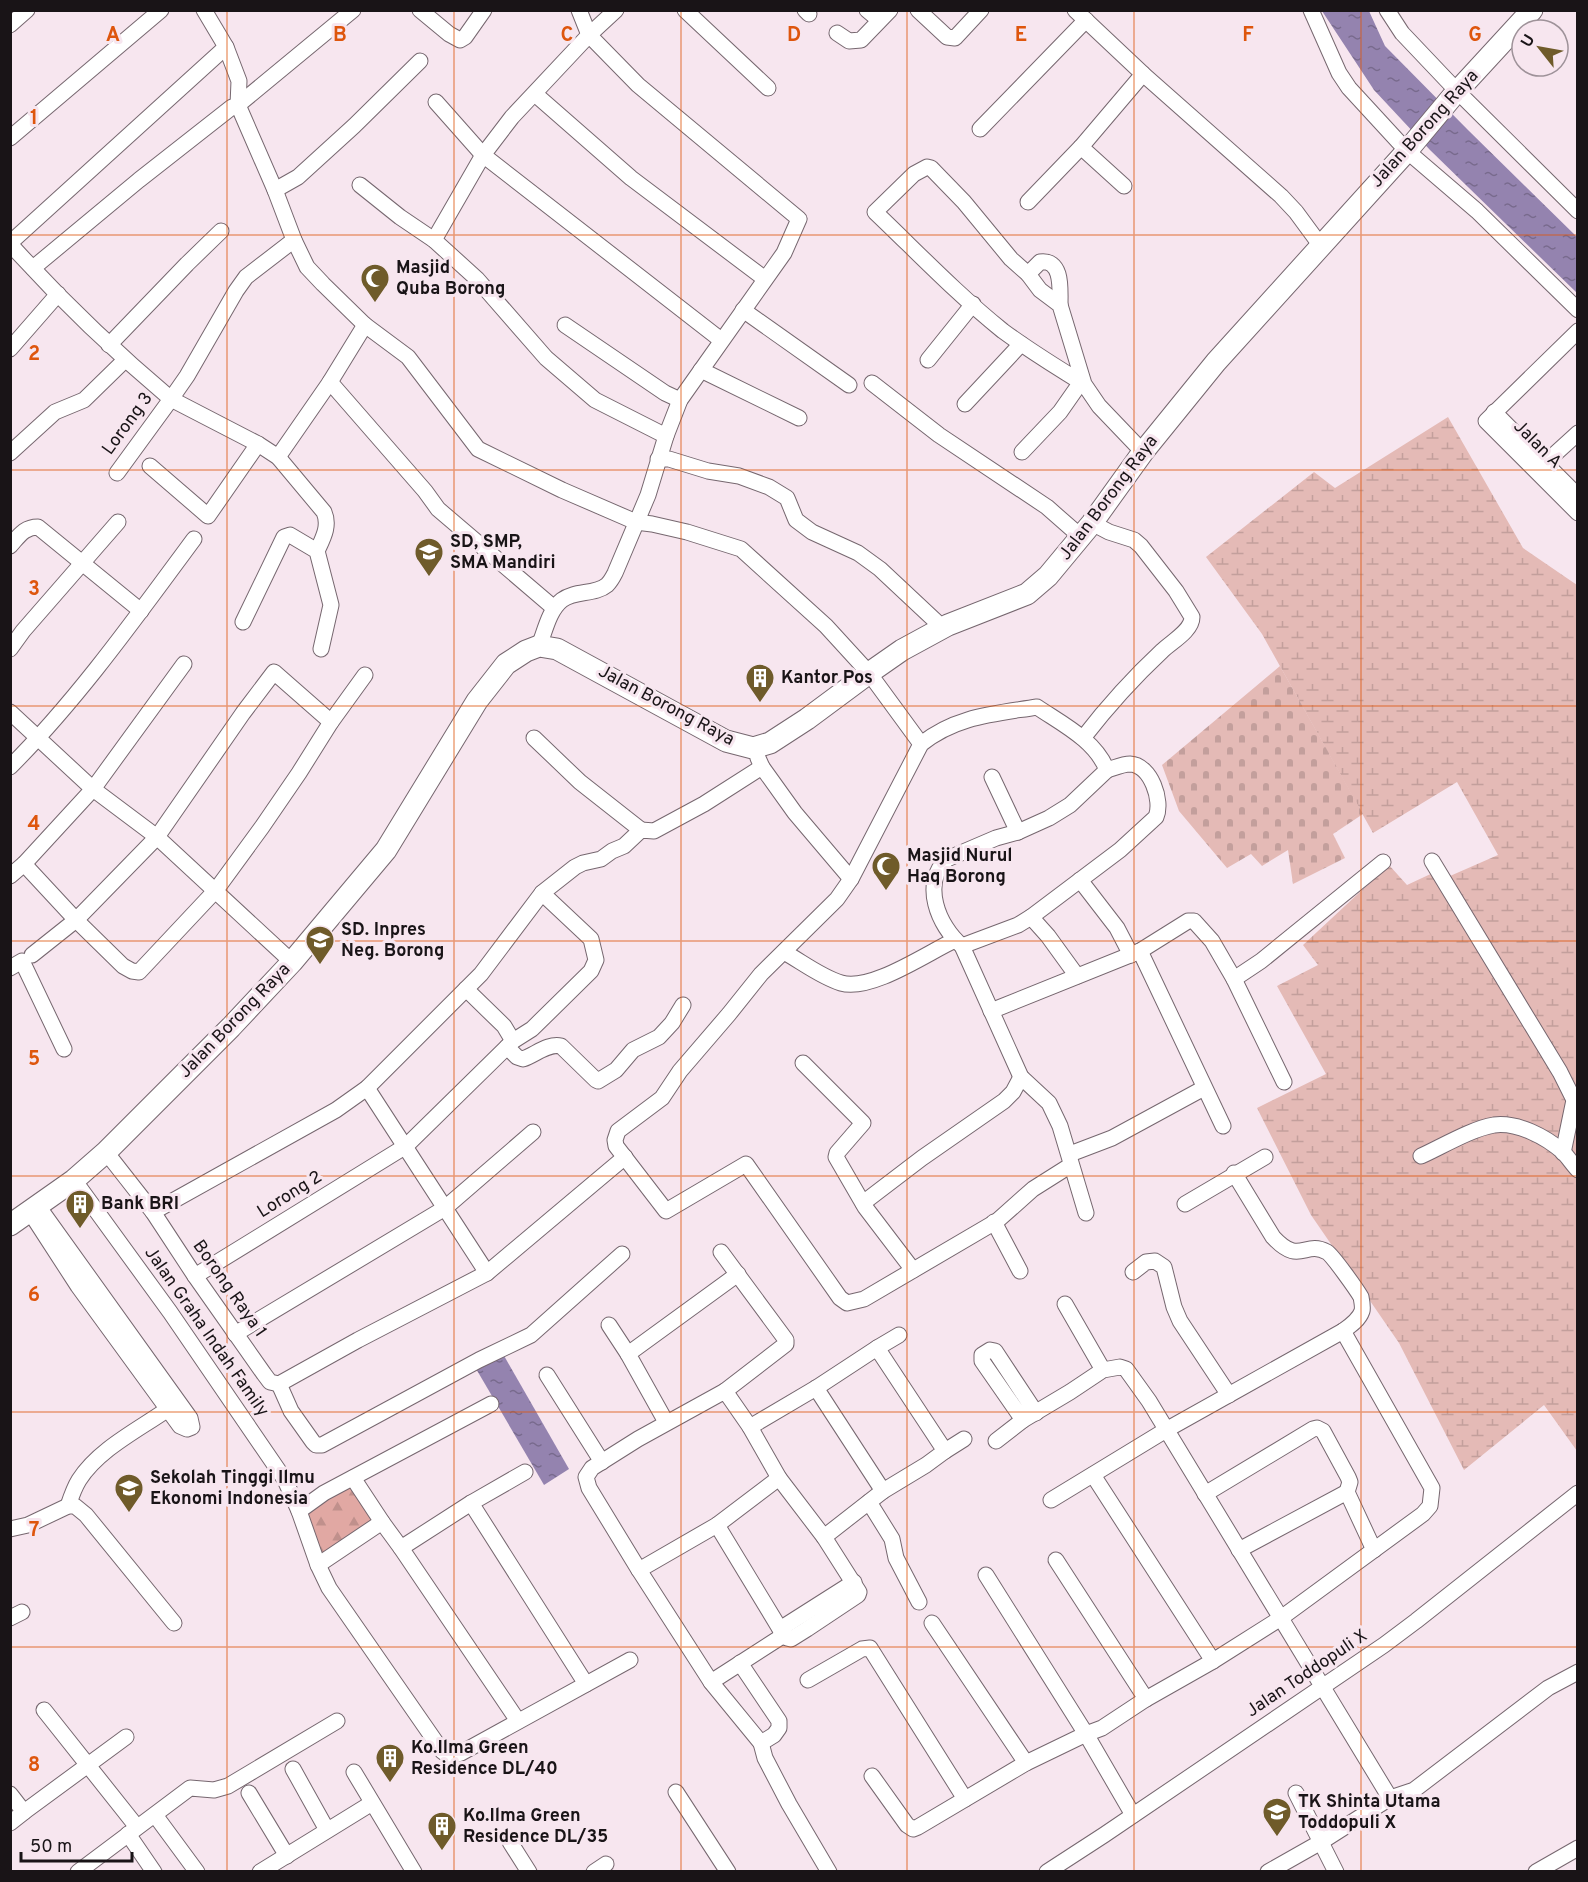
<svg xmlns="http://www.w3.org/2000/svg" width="1588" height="1882" font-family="Overpass,sans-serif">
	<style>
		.forest { fill: url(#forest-firs) }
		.wetland { fill: url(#wetland-marsh) }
		.cemetery { fill: url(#cemetery-stones) }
		.water { fill: url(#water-ripples) }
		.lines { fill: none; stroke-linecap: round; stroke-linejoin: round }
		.street-casing { stroke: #76676f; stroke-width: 17 }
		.secondary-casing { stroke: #76676f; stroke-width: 23 }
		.street { stroke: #fff; stroke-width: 15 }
		.secondary { stroke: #fff; stroke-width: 21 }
		.grid { fill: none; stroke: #de560d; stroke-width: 1.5; stroke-opacity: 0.55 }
		.labels { text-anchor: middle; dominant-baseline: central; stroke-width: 6; stroke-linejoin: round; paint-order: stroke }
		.street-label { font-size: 18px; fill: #191417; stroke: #f7e6ef }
		.poi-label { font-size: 18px; font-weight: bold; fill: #191417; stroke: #f7e6ef; text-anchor: start }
		.grid-label { font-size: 20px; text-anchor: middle; font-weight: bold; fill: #de560d; stroke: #f7e6ef; stroke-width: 6; stroke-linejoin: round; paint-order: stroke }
	</style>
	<defs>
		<pattern id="forest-firs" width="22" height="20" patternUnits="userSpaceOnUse" patternTransform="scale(1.5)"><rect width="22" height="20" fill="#e1a8a3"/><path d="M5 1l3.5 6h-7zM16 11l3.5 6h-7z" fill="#c0908c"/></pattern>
		<pattern id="wetland-marsh" width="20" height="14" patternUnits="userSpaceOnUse" patternTransform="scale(1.5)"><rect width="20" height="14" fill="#e4bab6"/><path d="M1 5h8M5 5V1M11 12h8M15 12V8" fill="none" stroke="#c39f9c"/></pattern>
		<pattern id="cemetery-stones" width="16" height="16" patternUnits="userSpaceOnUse" patternTransform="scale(1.5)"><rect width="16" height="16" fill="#e4bab6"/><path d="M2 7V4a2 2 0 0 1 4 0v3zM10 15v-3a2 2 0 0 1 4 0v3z" fill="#c39f9c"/></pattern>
		<pattern id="water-ripples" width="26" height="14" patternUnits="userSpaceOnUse" patternTransform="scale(1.5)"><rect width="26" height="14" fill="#9483af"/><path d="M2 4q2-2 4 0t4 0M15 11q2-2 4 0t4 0" fill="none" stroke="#786a8d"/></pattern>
	</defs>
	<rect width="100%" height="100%" fill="#f7e6ef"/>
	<polygon class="forest" points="353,1478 381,1523 318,1565 299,1511"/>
	<polygon class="wetland" points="1448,417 1523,548 1577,585 1577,1451 1544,1405 1464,1470 1399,1343 1311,1215 1257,1108 1326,1074 1277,986 1318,965 1303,945 1389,865 1407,885 1437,871 1450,876 1498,855 1457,782 1373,833 1262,634 1206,557 1314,472 1335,488"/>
	<polygon class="cemetery" points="1280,666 1363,814 1333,834 1345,858 1293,884 1288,850 1262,866 1251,854 1227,868 1179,811 1162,765"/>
	<g class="water">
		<polygon points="1322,11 1369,11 1385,46 1468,130 1577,237 1577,293 1430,150 1374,90"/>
		<polygon points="503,1354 569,1469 544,1485 475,1367"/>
	</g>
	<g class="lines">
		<g class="street-casing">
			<g id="street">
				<polyline points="204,10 226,47 239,81 238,105 275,190 294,240 307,267 323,284 365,325 408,357 478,449 562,490 636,522 652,524 687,532 741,549 826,626 869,673 921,744"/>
				<polyline points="420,10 449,34 460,40 465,37 484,10"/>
				<polyline points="685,10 768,88"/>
				<polyline points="805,10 809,14"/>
				<polyline points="867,10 879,20"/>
				<polyline points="918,10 947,37 955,38 981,10"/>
				<polyline points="1075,10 1143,74 1281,196 1296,212 1321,246"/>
				<polyline points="1311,10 1339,73 1349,88 1407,151 1477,211 1578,310"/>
				<polyline points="1387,10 1402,33 1458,92 1578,211"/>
				<polyline points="10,25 27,10"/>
				<polyline points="837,33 849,41 861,40 890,10"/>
				<polyline points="535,94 631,178 765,279"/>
				<polyline points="436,102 483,155 721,340"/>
				<polyline points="980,129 1086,20"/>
				<polyline points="10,138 161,10"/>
				<polyline points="1081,147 1124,186"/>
				<polyline points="360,185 400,217 434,240 477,279 546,358 595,400 666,436"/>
				<polyline points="275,190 298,177 354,126 420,61"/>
				<polyline points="1028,202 1081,147 1143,74"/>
				<path d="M294,240L246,277L236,291L187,376L171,399L258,444L278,457L324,512C330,526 323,538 317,551"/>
				<polyline points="434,240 483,155 512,117 589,35 616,10"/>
				<polyline points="10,243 226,47"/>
				<path d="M10,244C60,299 114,351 171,399L117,473"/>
				<polyline points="33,268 139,180 232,107 238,105 353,10"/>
				<path d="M1028,274L1040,262C1063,259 1060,289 1060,305"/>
				<polyline points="743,310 849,385"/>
				<polyline points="565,325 665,393 680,400"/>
				<polyline points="1578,331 1486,421 1578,513"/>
				<polyline points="109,345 187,264 221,231"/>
				<polyline points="10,349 58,294"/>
				<polyline points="928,360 973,304"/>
				<polyline points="701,370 799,418"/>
				<polyline points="330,382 425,491 438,509 554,608"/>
				<polyline points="872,383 939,435 1047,507 1080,536"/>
				<path d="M1084,384C1056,367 1029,350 1003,331C958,295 917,252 875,212L914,174L927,167L931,168L964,202L1011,259L1028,274L1040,290L1060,305L1084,384L1099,406L1143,452"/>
				<polyline points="965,404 1021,344"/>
				<polyline points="1494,412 1578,496"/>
				<polyline points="1022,452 1060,412 1081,382"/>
				<polyline points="10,453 55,412 84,400 125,360"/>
				<polyline points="278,457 330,382 365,325"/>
				<polyline points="658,459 669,459 708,471 739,476 769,487 787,498 796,520 812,532 858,553 880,569 943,628"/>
				<polyline points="1545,463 1578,433"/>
				<polyline points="150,466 208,516 258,444"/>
				<path d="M10,546C19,536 24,527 38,527L141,611"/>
				<polyline points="243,622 284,537 290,535 317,551 331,605 321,649"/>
				<path d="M539,646C545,631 549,610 562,600C575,590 595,595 607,585C610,582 613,577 615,573L648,495L666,436L680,400L784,253L799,219L638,85L589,35L579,10"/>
				<polyline points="10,649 23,631 118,522"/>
				<polyline points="10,712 93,789 157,837 292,962"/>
				<polyline points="534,738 580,782 641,830"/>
				<path d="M1083,738C1107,707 1133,678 1162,651C1171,642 1192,631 1192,617L1176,591L1141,546L1134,540L1109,532L1092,523"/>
				<polyline points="758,758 762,767 795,813 851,879"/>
				<path d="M10,767C78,699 137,616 194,539"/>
				<polyline points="992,777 1018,832"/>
				<polyline points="1432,861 1560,1072 1574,1100 1563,1153"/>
				<polyline points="24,864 76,920 123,966 132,971 139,972 216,890 262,827 299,773 331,722 365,675"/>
				<polyline points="10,876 24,864 93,789 184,664"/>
				<polyline points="1080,880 1117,928 1131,955"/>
				<polyline points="1031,917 1048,936 1077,976"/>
				<path d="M962,946L1018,925L1031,917L1120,850L1156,817C1163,801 1151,765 1130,764C1123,764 1114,768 1107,770"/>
				<polyline points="1140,951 1223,1126"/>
				<path d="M784,952C802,962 821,977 841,983C871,992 927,953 955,940"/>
				<polyline points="32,955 76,920 157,837 243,713 274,672 331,722"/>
				<polyline points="10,968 22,961 64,1049"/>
				<polyline points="1234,979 1261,961 1383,862"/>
				<polyline points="466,989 504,1026 513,1041"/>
				<polyline points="991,1011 1140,951 1188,921 1194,921 1212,941 1234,979 1284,1082"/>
				<path d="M507,1047L517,1057L523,1059C535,1055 548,1043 561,1046L596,1080L598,1081L616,1070L633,1050L659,1037L672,1023L683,1005"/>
				<polyline points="803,1063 863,1123 837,1153 836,1157 865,1207 913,1270"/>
				<polyline points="367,1088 487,1273"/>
				<polyline points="106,1152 153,1212 195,1276 264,1374 270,1382 279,1384"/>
				<polyline points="1070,1154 1112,1138 1204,1088"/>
				<path d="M1421,1156C1443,1146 1471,1129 1494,1125C1518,1122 1546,1137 1563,1152C1568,1157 1573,1165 1578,1170"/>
				<path d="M1071,1165L1033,1189L997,1221L864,1299L847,1303L840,1298L746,1164L666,1211L616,1146L615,1140L618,1131L662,1098L680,1071L729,1014L761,974L837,899L851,879L921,744C956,716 994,714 1037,707C1062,724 1095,740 1107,770L1070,805L1049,818L1018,832L996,838L947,859C921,883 938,926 962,946L1021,1077L1049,1103L1060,1126L1086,1213"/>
				<path d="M74,1180L170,1312L285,1480L299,1511L318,1565L329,1588L442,1751C449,1757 453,1756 461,1753L630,1660"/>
				<polyline points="863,1203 922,1158 1004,1101 1013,1092 1021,1077"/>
				<polyline points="1185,1204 1265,1157"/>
				<polyline points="30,1212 78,1286 180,1426 187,1429 192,1427 190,1418 38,1206"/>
				<polyline points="153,1212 336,1110 367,1088 481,974 542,893 575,867 583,863 601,859 612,851 624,846 641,830 654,831 704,804 762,767"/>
				<polyline points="994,1222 1020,1271"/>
				<polyline points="721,1252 786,1340 786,1344 725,1391"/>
				<polyline points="1133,1272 1146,1262 1155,1261 1164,1267 1174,1307 1180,1321 1229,1395"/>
				<polyline points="195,1276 406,1146 513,1041 532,1029 591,971 596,960 591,939 542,893"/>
				<polyline points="1065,1304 1103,1370"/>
				<polyline points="609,1325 628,1354"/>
				<polyline points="235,1334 445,1208 533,1132"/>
				<polyline points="877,1348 899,1335"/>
				<polyline points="547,1375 602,1462"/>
				<polyline points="279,1384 291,1411 313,1442 316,1445 322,1445 479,1360 531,1335 622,1254"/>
				<polyline points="279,1384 358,1340 487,1273 625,1157"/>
				<polyline points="816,1388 883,1491"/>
				<polyline points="1023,1420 982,1361 982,1355 990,1350 995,1351 1036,1413"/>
				<polyline points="666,1422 628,1354 738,1274"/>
				<polyline points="750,1427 816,1388 877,1348 945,1451 926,1465 883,1491 824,1537"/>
				<polyline points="996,1441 1023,1420 1070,1392 1103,1370 1120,1367 1126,1369 1149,1401 1390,1798 1321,1842 1268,1872"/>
				<polyline points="945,1451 964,1439"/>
				<polyline points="1093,1475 1213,1661"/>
				<polyline points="353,1478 382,1522 401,1548 518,1721"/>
				<polyline points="1205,1494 1313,1429 1317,1428 1323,1431 1348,1477 1350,1482 1347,1492"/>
				<path d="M1051,1500L1166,1430L1343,1331C1350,1326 1359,1320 1362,1311C1363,1307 1362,1302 1361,1297C1357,1290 1333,1256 1327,1252C1304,1240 1300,1266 1273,1237L1234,1173"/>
				<polyline points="869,1502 892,1539 896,1558 919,1602"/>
				<polyline points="471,1503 586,1684"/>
				<path d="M68,1506C71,1497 74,1488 79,1480C99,1449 138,1430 168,1409"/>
				<polyline points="299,1511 324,1493 491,1404"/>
				<polyline points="717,1525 780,1629 787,1638 791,1639 807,1629 858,1595 859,1592 824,1537 779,1478 750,1427 725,1391 638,1439 592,1468 586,1477 589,1488 639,1570 711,1682 761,1743 765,1758 789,1804 829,1872"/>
				<polyline points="10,1529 28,1525 68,1506 75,1506 86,1515 174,1623"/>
				<polyline points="401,1548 471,1503 525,1472"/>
				<polyline points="1239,1550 1347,1492 1374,1550"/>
				<polyline points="1056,1560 1146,1699"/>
				<polyline points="318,1565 382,1522"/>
				<polyline points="639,1570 717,1525 779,1478"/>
				<polyline points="986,1575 1086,1734 1133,1815"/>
				<polyline points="10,1618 22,1612"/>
				<polyline points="932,1623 1026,1763"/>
				<polyline points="780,1629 854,1582"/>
				<polyline points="740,1663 779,1721 779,1728 774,1735 761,1743"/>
				<polyline points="808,1680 862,1649 870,1648 965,1799"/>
				<polyline points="711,1682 784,1635"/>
				<polyline points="44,1710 137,1827"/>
				<polyline points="293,1769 327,1830"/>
				<polyline points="354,1772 414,1872"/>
				<polyline points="872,1776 907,1825 913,1829 918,1827 1026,1763 1086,1734 1102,1728 1146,1699 1213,1661 1281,1618 1423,1514 1430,1506 1432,1488 1343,1331"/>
				<polyline points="676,1792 728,1872"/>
				<polyline points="249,1793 287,1856"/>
				<polyline points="1296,1793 1336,1872"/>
				<polyline points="10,1794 24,1812 10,1823"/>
				<polyline points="1390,1798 1414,1790 1548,1688 1578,1672"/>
				<polyline points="24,1812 126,1737"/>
				<polyline points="155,1815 197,1872"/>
				<polyline points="128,1834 154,1872"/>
				<polyline points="510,1842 529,1872"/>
				<polyline points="78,1872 190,1788 214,1790 228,1786 337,1721"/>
				<polyline points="260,1872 372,1803"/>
				<polyline points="594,1872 606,1864"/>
				<polyline points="1047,1872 1104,1835 1384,1645 1416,1621 1578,1493"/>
				<polyline points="1536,1872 1578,1848"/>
			</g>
		</g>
		<g class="secondary-casing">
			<polyline id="secondary" points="10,1225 74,1180 106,1152 231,1027 292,962 386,850 477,701 506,664 526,651 539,646 557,649 726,741 753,748 770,743 807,719 869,673 902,650 948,625 1027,594 1048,576 1092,523 1143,452 1216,362 1407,151 1452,97 1532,10"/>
		</g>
		<use href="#street" class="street"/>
		<use href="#secondary" class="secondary"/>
	</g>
	<path class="grid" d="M227,10V1872M454,10V1872M681,10V1872M907,10V1872M1134,10V1872M1361,10V1872M10,235H1578M10,470H1578M10,706H1578M10,941H1578M10,1176H1578M10,1412H1578M10,1647H1578"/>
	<defs>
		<g id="mosque-pin" transform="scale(1.5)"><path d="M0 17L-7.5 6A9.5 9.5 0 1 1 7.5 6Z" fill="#6f5b2a" stroke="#f7e6ef"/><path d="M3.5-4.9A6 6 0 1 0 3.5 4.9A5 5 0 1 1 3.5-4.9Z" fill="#fff"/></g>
		<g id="school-pin" transform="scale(1.5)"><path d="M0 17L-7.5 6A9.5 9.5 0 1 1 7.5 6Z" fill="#6f5b2a" stroke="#f7e6ef"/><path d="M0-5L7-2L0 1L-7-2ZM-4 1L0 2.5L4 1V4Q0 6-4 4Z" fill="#fff"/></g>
		<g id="building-pin" transform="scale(1.5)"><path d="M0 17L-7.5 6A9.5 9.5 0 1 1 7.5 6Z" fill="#6f5b2a" stroke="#f7e6ef"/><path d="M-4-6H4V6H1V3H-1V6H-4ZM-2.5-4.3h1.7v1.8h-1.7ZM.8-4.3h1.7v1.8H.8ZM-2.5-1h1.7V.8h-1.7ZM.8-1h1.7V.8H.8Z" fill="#fff"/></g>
		<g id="university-pin" transform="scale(1.5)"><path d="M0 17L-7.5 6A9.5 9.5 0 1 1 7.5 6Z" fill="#6f5b2a" stroke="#f7e6ef"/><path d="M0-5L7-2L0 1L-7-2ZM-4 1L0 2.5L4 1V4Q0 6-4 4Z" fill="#fff"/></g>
	</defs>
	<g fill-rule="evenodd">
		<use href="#mosque-pin" x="375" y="278"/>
		<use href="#school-pin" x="429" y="552"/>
		<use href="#building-pin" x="760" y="678"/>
		<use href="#mosque-pin" x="886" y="866"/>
		<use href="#school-pin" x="320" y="940"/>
		<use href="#building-pin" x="80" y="1204"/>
		<use href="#university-pin" x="129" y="1488"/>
		<use href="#building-pin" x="390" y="1758"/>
		<use href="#school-pin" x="1277" y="1812"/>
		<use href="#building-pin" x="442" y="1826"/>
	</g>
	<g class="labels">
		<g class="street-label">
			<text transform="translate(1425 129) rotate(-48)">Jalan Borong Raya</text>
			<text transform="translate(128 424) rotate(-54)">Lorong 3</text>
			<text transform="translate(1537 445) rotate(45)">Jalan A</text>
			<text transform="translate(1109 498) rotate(-53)">Jalan Borong Raya</text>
			<text transform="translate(666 706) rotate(28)">Jalan Borong Raya</text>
			<text transform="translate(235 1021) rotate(-46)">Jalan Borong Raya</text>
			<text transform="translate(290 1195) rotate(-32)">Lorong 2</text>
			<text transform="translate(229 1289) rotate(55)">Borong Raya 1</text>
			<text transform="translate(206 1332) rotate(55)">Jalan Graha Indah Family</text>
			<text transform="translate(1307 1674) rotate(-34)">Jalan Toddopuli X</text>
		</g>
		<g class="poi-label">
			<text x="396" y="268">Masjid<tspan x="396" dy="21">Quba Borong</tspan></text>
			<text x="450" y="542">SD, SMP,<tspan x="450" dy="21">SMA Mandiri</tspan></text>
			<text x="781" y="678">Kantor Pos</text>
			<text x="907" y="856">Masjid Nurul<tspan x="907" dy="21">Haq Borong</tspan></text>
			<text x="341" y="930">SD. Inpres<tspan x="341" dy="21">Neg. Borong</tspan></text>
			<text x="101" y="1204">Bank BRI</text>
			<text x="150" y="1478">Sekolah Tinggi Ilmu<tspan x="150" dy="21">Ekonomi Indonesia</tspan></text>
			<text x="411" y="1748">Ko.Ilma Green<tspan x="411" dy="21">Residence DL/40</tspan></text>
			<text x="1298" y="1802">TK Shinta Utama<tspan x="1298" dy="21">Toddopuli X</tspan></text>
			<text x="463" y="1816">Ko.Ilma Green<tspan x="463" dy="21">Residence DL/35</tspan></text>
		</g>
	</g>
	<g class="grid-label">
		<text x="113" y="41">A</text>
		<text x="340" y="41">B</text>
		<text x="567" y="41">C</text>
		<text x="794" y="41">D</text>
		<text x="1021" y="41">E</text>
		<text x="1248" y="41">F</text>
		<text x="1475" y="41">G</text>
		<text x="34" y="124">1</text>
		<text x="34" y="360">2</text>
		<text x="34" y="595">3</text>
		<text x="34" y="830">4</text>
		<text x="34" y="1065">5</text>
		<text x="34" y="1301">6</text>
		<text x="34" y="1536">7</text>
		<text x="34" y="1771">8</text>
	</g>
	<rect width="1588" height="1882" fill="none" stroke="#191417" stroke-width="24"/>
	<g transform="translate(1540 48) rotate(301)"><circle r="28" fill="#f7e6ef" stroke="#9e9299" stroke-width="1.5"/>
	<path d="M0-4.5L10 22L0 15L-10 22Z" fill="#6f5b2a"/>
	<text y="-9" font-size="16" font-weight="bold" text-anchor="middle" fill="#191417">U</text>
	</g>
	<path d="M21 1852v9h111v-9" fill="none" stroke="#191417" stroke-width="3"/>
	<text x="30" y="1852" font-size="18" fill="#191417" stroke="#f7e6ef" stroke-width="4.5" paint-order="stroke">50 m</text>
</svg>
